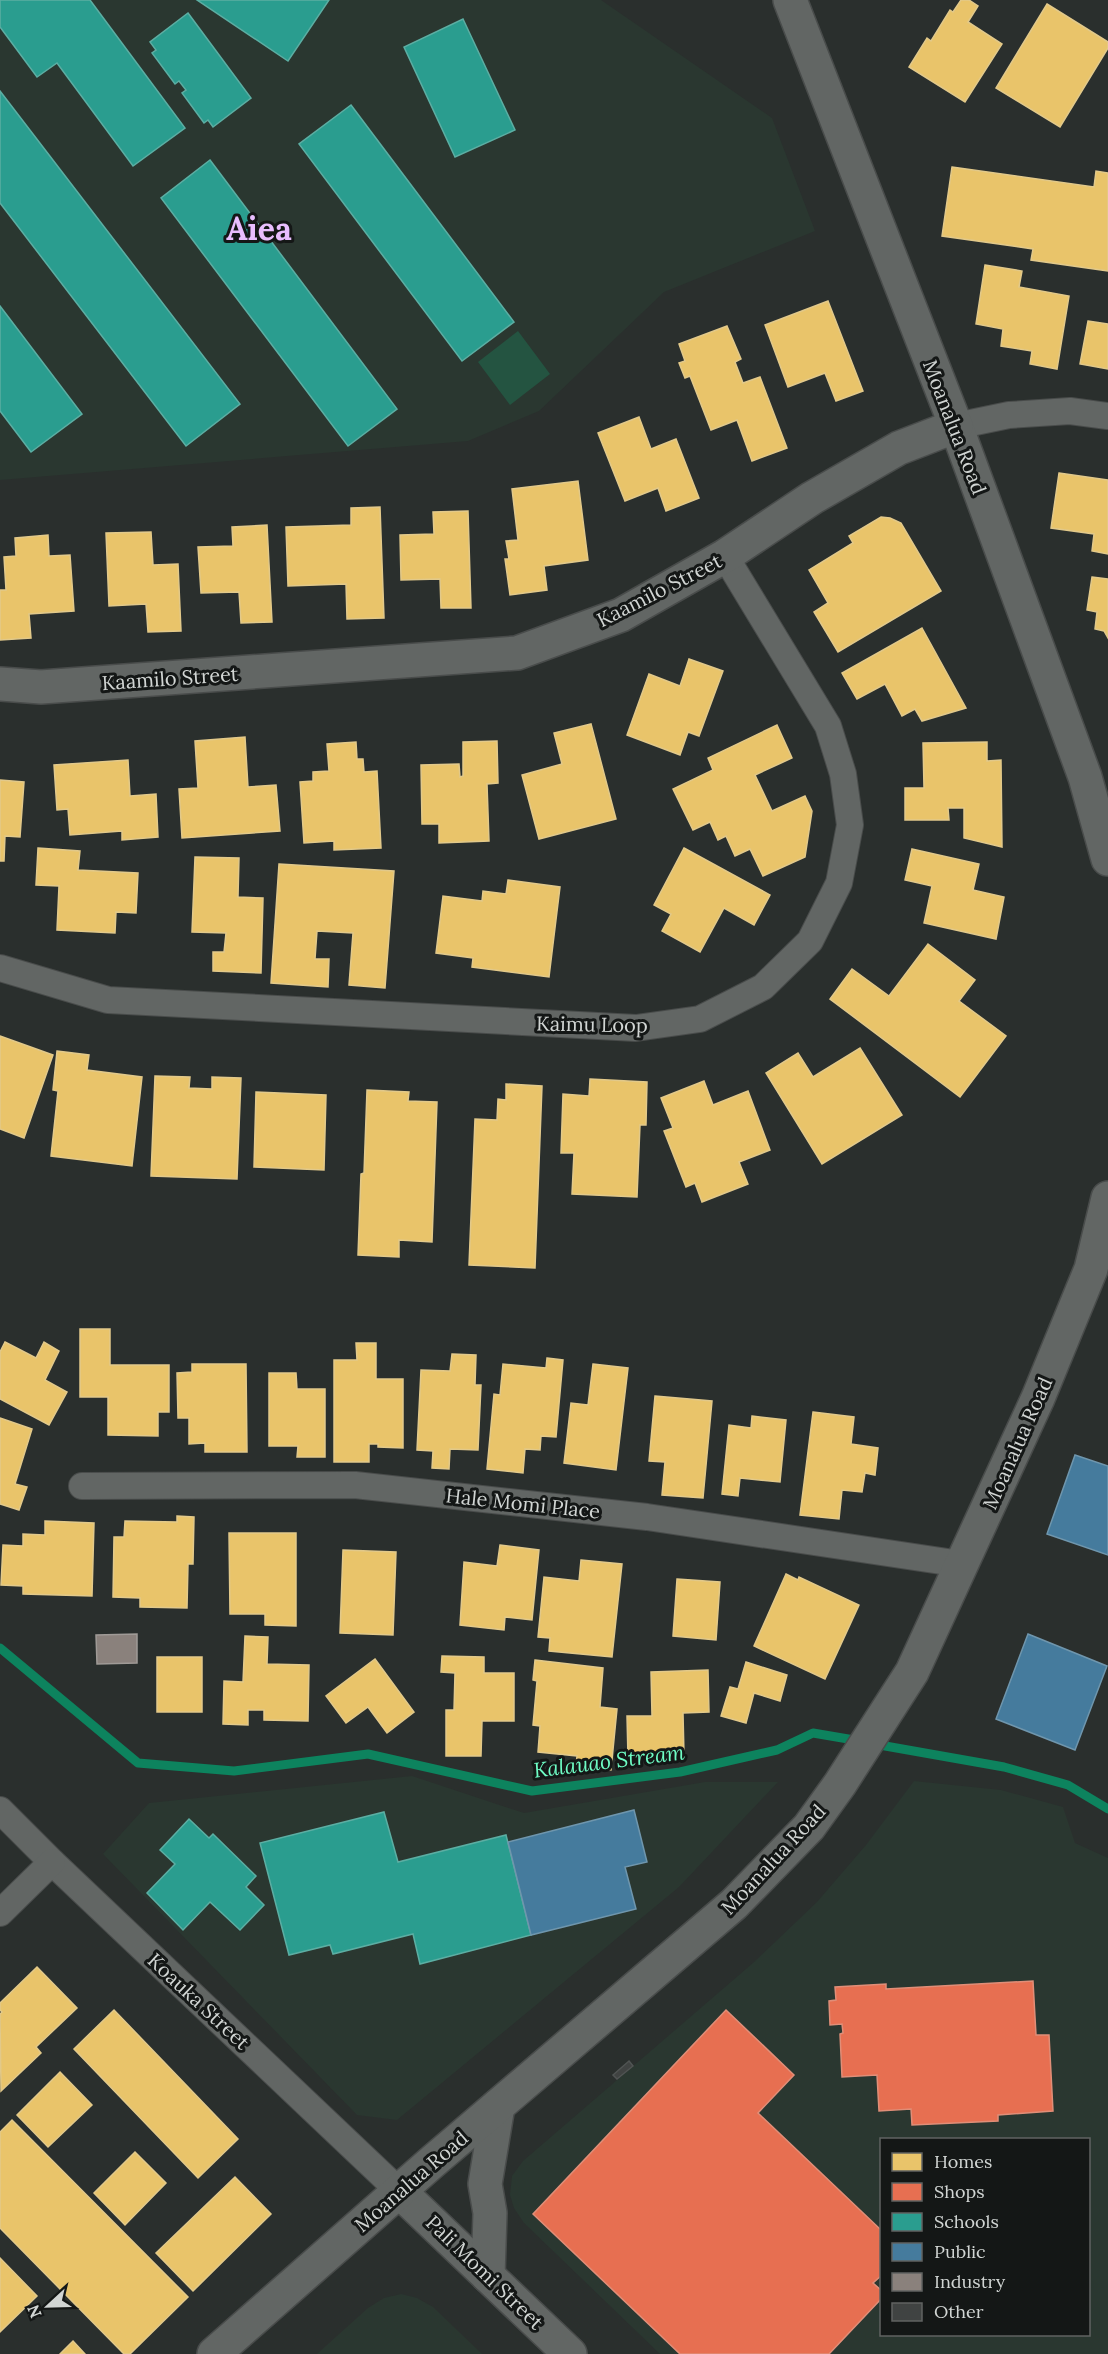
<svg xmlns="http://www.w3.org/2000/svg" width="1108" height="2354" font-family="Lora,serif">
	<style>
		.built { fill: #2a3730; fill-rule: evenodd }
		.green { fill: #245441 }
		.homes { fill: #e9c46a; stroke: #e2c98a; stroke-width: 1.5 }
		.shops { fill: #e76f51; stroke: #e08e78; stroke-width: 1.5 }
		.schools { fill: #2a9d8f; stroke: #5caea3; stroke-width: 1.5 }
		.public { fill: #457b9d; stroke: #6f96ad; stroke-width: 1.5 }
		.industry { fill: #8a817c; stroke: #9f9a96; stroke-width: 1.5 }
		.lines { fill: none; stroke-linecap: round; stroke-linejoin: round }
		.stream { stroke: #0d835e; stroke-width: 9 }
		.building { fill: #404342; stroke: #505453; stroke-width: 1.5 }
		.street-casing { stroke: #494c4b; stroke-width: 28 }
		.secondary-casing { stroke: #494c4b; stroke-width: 36 }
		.street { stroke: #626664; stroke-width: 26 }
		.secondary { stroke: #626664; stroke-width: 33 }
		.labels { text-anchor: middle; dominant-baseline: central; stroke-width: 6; stroke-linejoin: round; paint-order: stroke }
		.street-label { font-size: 20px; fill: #d1d5d3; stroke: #141716 }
		.water-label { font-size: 21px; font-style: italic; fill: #6ffdc5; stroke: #141716 }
		.town-label { font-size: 32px; font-weight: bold; fill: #e8bdfe; stroke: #141716 }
	</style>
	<rect width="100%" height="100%" fill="#2a2f2d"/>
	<g class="built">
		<polygon points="0,0 601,0 772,118 815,231 664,292 539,411 468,441 0,480"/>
		<polygon points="412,1776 524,1813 705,1782 778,1782 679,1887 397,2120 357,2115 103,1854 149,1803"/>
		<path d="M914,1781L1001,1790L1063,1807L1075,1843L1108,1858V2354H660L524,2223L514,2208L510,2195L512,2176L523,2161L753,1963L817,1902L866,1845ZM882,2140H1088V2334H882Z"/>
		<polygon points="401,2294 417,2298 433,2307 482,2354 317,2354 368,2308 384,2298"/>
	</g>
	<polygon class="green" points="518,331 550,374 510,405 478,362"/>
	<g class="homes">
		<polygon points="961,0 969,0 978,6 968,22 1002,44 965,102 909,67 927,38 931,41 950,10 953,12"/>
		<polygon points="1047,4 1108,42 1108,48 1060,127 996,88"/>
		<polygon points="952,167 1094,187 1096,171 1108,173 1108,271 1031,260 1033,249 942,236"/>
		<polygon points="985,265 1022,271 1019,287 1069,296 1057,369 1030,364 1032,351 1001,346 1003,329 976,324"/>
		<polygon points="828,301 863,391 836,401 825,373 788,387 765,325"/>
		<polygon points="1088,321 1108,324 1108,369 1080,364"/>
		<polygon points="727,326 741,359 735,362 743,383 760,377 787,448 752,461 737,420 711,430 690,376 685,378 679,363 685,361 679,344"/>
		<polygon points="639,417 651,449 676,439 699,498 666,511 658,488 625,501 598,433"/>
		<polygon points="1059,473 1108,480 1108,554 1092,551 1094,534 1051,528"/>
		<polygon points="578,481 588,560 544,566 547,590 510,595 505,559 509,559 506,541 518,540 512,489"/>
		<polygon points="380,507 384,618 347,619 346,584 288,586 286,527 351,525 351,508"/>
		<polygon points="468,511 471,608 441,608 440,579 401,580 400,535 434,534 433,512"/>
		<polygon points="881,517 890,518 901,523 941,591 838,652 814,612 828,603 809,570 853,543 849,536"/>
		<polygon points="267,525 272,622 241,623 239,592 201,593 198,547 233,546 232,527"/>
		<polygon points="151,532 153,565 178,564 181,631 148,632 146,604 109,606 106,533"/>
		<polygon points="48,535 49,556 70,555 74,611 29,614 31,638 0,640 0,590 6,590 4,557 16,556 15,538"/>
		<polygon points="1092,577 1108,579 1108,638 1104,631 1095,629 1097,612 1087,610"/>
		<polygon points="922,628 966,708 922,721 915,709 902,716 885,684 857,699 842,673"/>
		<polygon points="689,659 723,671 699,736 688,732 680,755 627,735 649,674 680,686"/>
		<polygon points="591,724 616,819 539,839 522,775 562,764 554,733"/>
		<polygon points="777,725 792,758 755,775 772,811 805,796 812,811 805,857 763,876 750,849 735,856 726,836 718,840 710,822 693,830 673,789 713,770 708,758"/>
		<polygon points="245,737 248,787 276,785 280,831 182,838 179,789 198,788 195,741"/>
		<polygon points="497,741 498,783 487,784 489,841 439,843 439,824 422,824 421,765 459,764 460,777 463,776 463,742"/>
		<polygon points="356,742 357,759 363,759 364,772 377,771 381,848 334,850 334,841 304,843 300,782 313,781 313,772 329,771 327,744"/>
		<polygon points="987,742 987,761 1001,760 1002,847 964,838 964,808 948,808 949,820 905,820 905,788 924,788 923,743"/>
		<polygon points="128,760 130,796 156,794 158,837 122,840 122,831 70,835 68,809 57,810 54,765"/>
		<polygon points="0,780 24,782 20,837 5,836 4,861 0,861"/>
		<polygon points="38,848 80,851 78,870 138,873 136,913 116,912 115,933 57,930 59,886 36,885"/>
		<polygon points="684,848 770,895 754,925 724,908 700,952 662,931 671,914 654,905"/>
		<polygon points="912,849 979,864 973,890 1004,897 996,939 924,923 932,886 905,880"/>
		<polygon points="195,857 239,858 238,897 263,898 261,973 213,971 213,952 224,952 226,933 192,932"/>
		<polygon points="279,864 394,871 385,988 349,985 353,933 317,931 315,959 329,959 328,987 271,983"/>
		<polygon points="508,880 560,887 549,977 472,967 473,958 436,953 443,896 482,901 483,891 506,894"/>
		<polygon points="928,944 975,980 959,1001 1006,1036 960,1097 830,999 852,969 889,996"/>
		<polygon points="0,1036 53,1055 24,1138 0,1129"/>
		<polygon points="860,1048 902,1115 822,1164 766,1073 798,1053 813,1077"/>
		<polygon points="57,1051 89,1055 87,1070 142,1077 132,1166 51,1156 58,1091 53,1090"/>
		<polygon points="155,1076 190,1077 189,1088 212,1089 212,1077 241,1078 237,1179 151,1176"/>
		<polygon points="590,1079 647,1082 646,1125 640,1125 637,1197 572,1194 574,1153 561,1153 563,1094 589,1096"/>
		<polygon points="704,1081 713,1105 748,1091 770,1150 739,1162 748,1184 702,1202 695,1183 686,1187 664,1131 673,1128 661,1098"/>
		<polygon points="506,1084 542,1086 535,1268 469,1265 475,1119 497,1120 498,1099 506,1100"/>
		<polygon points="367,1090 409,1092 408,1101 437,1102 432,1242 399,1240 399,1257 358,1255 361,1174 364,1173"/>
		<polygon points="256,1092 326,1095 324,1170 254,1167"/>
		<polygon points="80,1329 110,1329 110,1365 169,1365 169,1412 158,1412 158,1436 108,1435 108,1397 80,1397"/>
		<polygon points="5,1342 36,1358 44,1342 59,1351 45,1380 67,1392 49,1425 0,1399 0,1352"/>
		<polygon points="356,1343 376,1343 376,1379 403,1379 403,1448 378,1447 378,1444 369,1444 369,1462 334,1462 334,1360 357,1360"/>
		<polygon points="452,1354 476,1355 475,1385 481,1385 478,1450 450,1449 449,1469 432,1468 433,1451 417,1450 421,1370 450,1371"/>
		<polygon points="547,1358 563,1360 556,1437 541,1436 540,1450 525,1449 523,1473 487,1469 494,1394 500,1395 503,1364 546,1368"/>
		<polygon points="192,1364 246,1364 247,1452 205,1452 205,1443 189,1444 189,1418 178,1418 177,1373 192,1372"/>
		<polygon points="593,1364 628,1368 616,1470 564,1463 571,1403 588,1405"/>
		<polygon points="269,1373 296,1373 297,1389 325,1389 325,1457 297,1457 298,1446 269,1446"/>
		<polygon points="655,1396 712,1401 703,1498 662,1495 665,1462 649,1461"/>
		<polygon points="813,1412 854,1417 851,1444 878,1448 875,1475 865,1473 862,1492 842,1490 839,1519 800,1515"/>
		<polygon points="752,1416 786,1420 780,1482 740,1478 738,1496 722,1494 729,1425 751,1428"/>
		<polygon points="0,1418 32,1429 15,1484 27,1487 19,1510 0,1504"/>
		<polygon points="177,1516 194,1517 193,1564 188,1564 187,1608 140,1607 140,1598 113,1597 114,1537 124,1537 125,1521 177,1522"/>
		<polygon points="45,1521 94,1523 92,1596 23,1594 23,1586 1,1585 3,1545 23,1546 23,1534 45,1535"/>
		<polygon points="229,1533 296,1533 296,1626 265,1625 265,1614 230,1614"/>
		<polygon points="500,1545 539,1550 532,1620 505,1617 504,1630 460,1625 464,1562 497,1566"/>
		<polygon points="343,1550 396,1552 393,1635 340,1633"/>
		<polygon points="581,1560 622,1564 612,1657 549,1651 550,1638 538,1637 544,1577 579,1581"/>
		<polygon points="786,1574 798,1580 799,1577 859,1605 825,1679 754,1646"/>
		<polygon points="677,1579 720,1582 716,1640 673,1636"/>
		<polygon points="245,1636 268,1637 267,1664 309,1665 308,1721 264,1720 264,1710 248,1710 248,1725 223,1724 224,1681 243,1682"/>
		<polygon points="442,1656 484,1657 484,1673 514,1673 514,1721 482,1721 481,1756 446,1756 446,1710 454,1710 455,1673 441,1672"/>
		<rect x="157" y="1657" width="45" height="55"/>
		<polygon points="375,1659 414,1712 387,1733 368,1707 346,1723 326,1696"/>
		<polygon points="535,1660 603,1668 600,1707 617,1709 611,1770 576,1767 577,1756 538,1752 540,1726 533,1725 537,1681 533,1680"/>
		<polygon points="746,1662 787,1675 780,1701 754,1693 746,1723 721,1716 730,1687 738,1689"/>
		<polygon points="708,1670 709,1712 683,1713 684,1755 628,1757 627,1716 652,1716 651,1672"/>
		<polygon points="37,1967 77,2008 36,2047 41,2053 1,2091 0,2014 2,2012 0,2010 0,2003"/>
		<polygon points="114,2010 238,2139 198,2178 74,2049"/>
		<polygon points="60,2072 92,2105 48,2147 17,2115"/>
		<polygon points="12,2120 188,2297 130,2354 124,2354 0,2228 0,2132"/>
		<polygon points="135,2152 166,2183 125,2225 94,2193"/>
		<polygon points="235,2177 271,2214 193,2291 156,2253"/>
		<polygon points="0,2258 37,2296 0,2332"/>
		<polygon points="73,2341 85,2354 60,2354"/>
	</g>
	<g class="shops">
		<polygon points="1033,1981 1036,2035 1049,2035 1053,2111 998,2115 998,2121 912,2125 911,2109 879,2111 877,2075 842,2077 840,2034 843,2033 842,2024 830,2025 829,2001 836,2000 835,1987 886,1984 886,1989"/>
		<polygon points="726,2010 794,2075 758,2113 880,2229 882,2275 873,2283 882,2291 882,2298 829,2354 680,2354 533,2214"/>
	</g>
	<g class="schools">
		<polygon points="0,0 90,0 185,128 133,166 57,63 37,77 0,27"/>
		<polygon points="197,0 329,0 288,61"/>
		<polygon points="188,13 251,98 213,127 208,120 204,123 182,93 186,90 179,81 175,84 152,53 156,50 150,42"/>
		<polygon points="463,19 515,130 455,157 404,47"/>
		<polygon points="0,91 240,404 186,446 0,203"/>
		<polygon points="351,105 514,322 462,361 299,144"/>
		<polygon points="210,160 397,409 348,446 161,198"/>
		<polygon points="0,306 82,414 31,452 0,411"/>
		<polygon points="384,1812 398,1862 506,1835 531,1935 420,1964 413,1934 333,1954 330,1945 289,1955 260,1843"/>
		<polygon points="189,1819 209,1838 213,1834 256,1876 246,1887 264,1905 240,1930 210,1902 183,1930 147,1893 175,1864 160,1850"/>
	</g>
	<g class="public">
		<polygon points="1075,1455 1108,1466 1108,1555 1047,1534"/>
		<polygon points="1028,1634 1107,1666 1075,1750 996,1719"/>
		<polygon points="634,1810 647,1862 625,1867 636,1909 531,1935 508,1842"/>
	</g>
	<polygon class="industry" points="137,1634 137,1663 97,1664 96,1635"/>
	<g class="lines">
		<g class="stream">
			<polyline points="0,1648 138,1763 234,1771 368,1754 532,1791 680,1772 777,1750 813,1733 860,1741"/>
			<polyline points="874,1744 1004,1767 1068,1785 1108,1809"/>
		</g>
	</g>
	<polygon class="building" points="629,2061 633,2066 617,2079 613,2075"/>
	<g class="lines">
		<g class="street-casing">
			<g id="street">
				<polyline points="956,426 1009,415 1070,411 1108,416"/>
				<polyline points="0,968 108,1000 636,1028 700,1019 763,987 810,941 839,883 850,825 843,774 828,726 725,556"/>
				<polyline points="82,1486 355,1485 647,1517 961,1564"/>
				<polyline points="0,1810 52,1862 399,2191"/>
				<polyline points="0,1913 52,1862"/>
			</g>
		</g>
		<g class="secondary-casing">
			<g id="secondary">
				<polyline points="790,0 956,426 1085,777 1108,859"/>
				<polyline points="0,684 41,687 517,653 621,615 725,556 812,498 899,448 956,426"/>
				<polyline points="399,2191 570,2354"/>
				<polyline points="488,2276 490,2213 485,2184 498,2106"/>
				<polyline points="214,2354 431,2163 734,1904 809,1827 840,1784 912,1672 1038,1398 1091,1269 1108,1198"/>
			</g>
		</g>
		<use href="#street" class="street"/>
		<use href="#secondary" class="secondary"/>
	</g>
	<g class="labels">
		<g class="street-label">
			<text transform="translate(955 427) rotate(69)">Moanalua Road</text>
			<text transform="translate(659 590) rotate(-27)">Kaamilo Street</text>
			<text transform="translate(170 678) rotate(-4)">Kaamilo Street</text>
			<text transform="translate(592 1024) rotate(1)">Kaimu Loop</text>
			<text transform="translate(1017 1443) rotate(-66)">Moanalua Road</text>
			<text transform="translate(523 1503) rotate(6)">Hale Momi Place</text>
			<text transform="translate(773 1859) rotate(-47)">Moanalua Road</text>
			<text transform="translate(199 2001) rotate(43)">Koauka Street</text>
			<text transform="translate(411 2181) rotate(-41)">Moanalua Road</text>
			<text transform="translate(485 2272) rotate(44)">Pali Momi Street</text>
		</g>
		<g class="water-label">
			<text transform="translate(609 1761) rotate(-7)">Kalauao Stream</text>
		</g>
		<g class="town-label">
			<text x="259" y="228">Aiea</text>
		</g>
	</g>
	<rect x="880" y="2138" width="210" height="198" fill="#141716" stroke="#606362" stroke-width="1.5"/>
	<rect x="892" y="2153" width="30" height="18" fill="#e9c46a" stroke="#606362" stroke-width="1.5"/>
	<text x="934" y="2168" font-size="18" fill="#d1d5d3">Homes</text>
	<rect x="892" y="2183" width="30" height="18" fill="#e76f51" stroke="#606362" stroke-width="1.5"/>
	<text x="934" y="2198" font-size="18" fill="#d1d5d3">Shops</text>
	<rect x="892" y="2213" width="30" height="18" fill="#2a9d8f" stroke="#606362" stroke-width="1.5"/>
	<text x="934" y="2228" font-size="18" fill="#d1d5d3">Schools</text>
	<rect x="892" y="2243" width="30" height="18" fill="#457b9d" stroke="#606362" stroke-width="1.5"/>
	<text x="934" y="2258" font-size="18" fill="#d1d5d3">Public</text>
	<rect x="892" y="2273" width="30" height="18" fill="#8a817c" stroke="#606362" stroke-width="1.5"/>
	<text x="934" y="2288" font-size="18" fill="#d1d5d3">Industry</text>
	<rect x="892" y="2303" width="30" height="18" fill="#404342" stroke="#606362" stroke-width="1.5"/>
	<text x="934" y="2318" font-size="18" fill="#d1d5d3">Other</text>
	<g transform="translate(48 2306) rotate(248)" stroke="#141716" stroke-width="4.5" paint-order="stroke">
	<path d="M0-4.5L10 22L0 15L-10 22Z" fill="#d1d5d3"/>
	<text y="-9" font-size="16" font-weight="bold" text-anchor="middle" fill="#d1d5d3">N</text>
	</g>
</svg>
